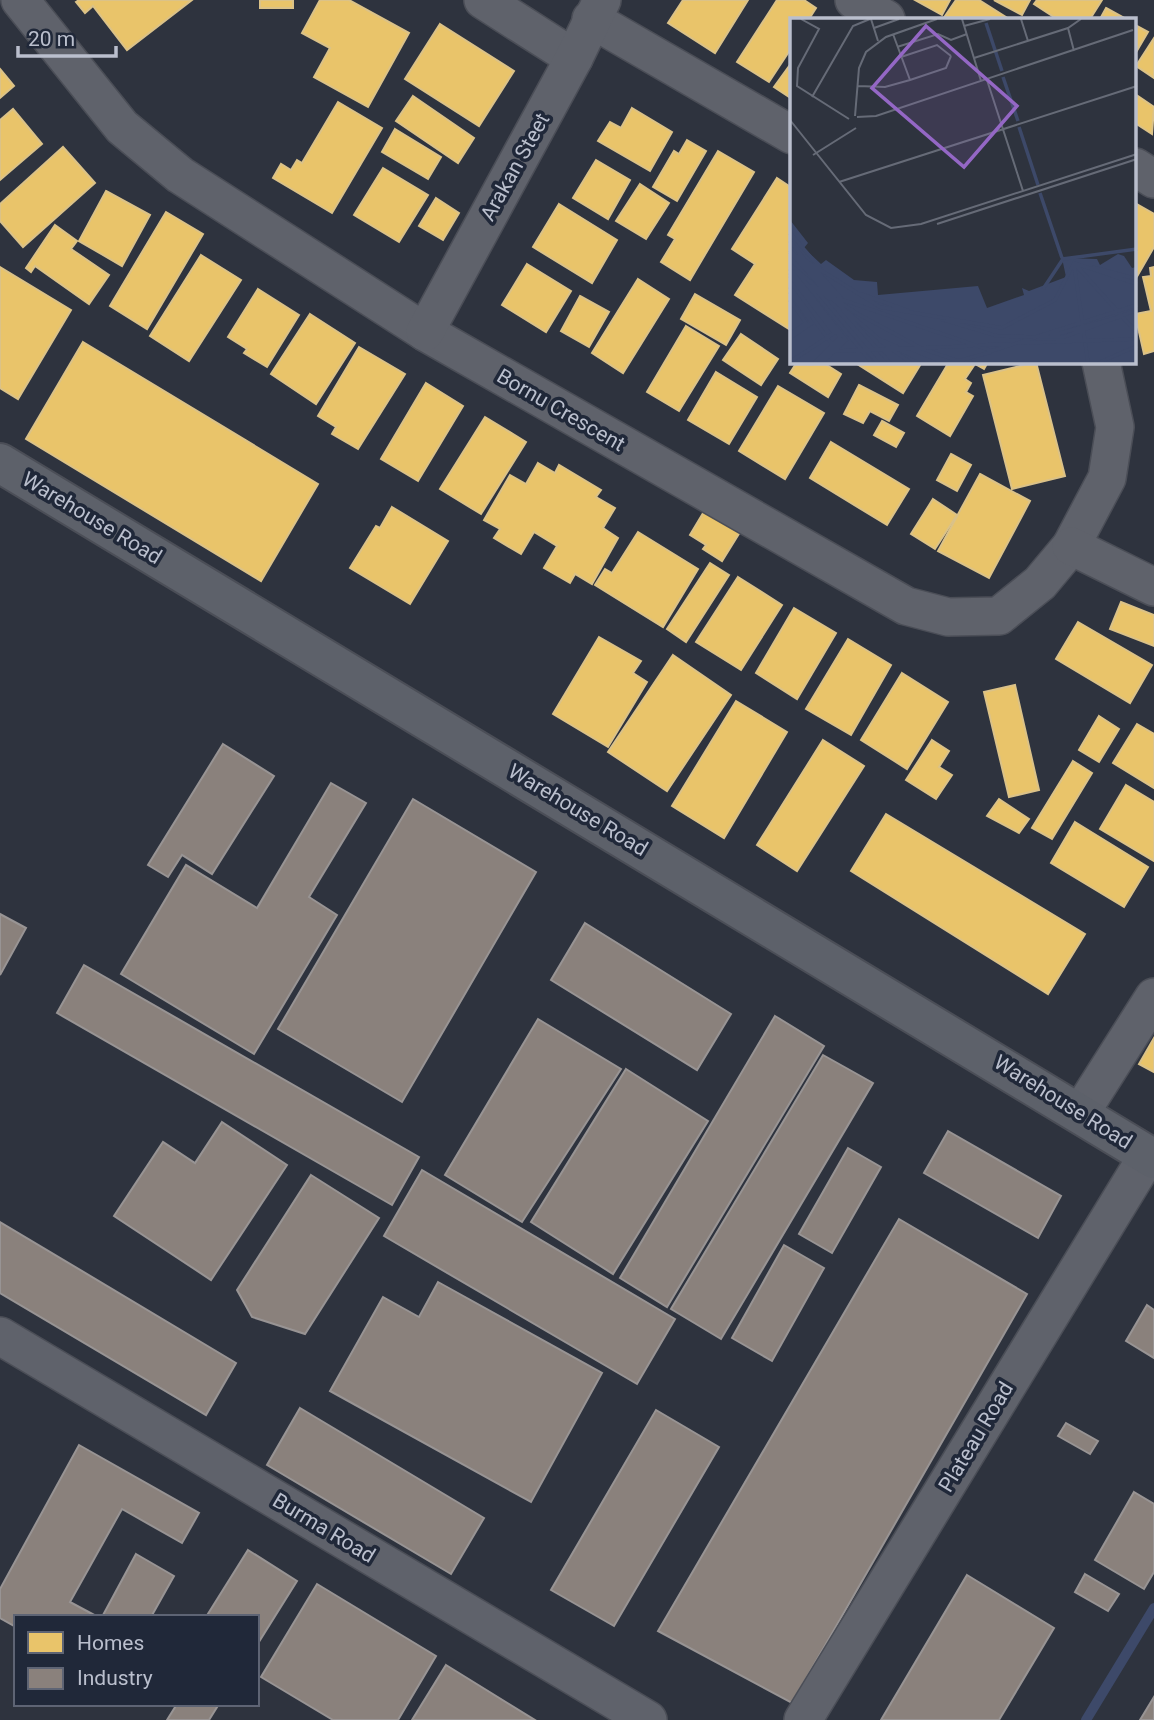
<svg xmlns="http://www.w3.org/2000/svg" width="1154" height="1720" font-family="Roboto,sans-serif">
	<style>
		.homes { fill: #e9c46a; stroke: #dbc288; stroke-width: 2 }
		.industry { fill: #8a817c; stroke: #989494; stroke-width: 2 }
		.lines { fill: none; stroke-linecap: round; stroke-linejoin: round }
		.stream { stroke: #3d4969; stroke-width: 10 }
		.street-casing { stroke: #4b4e57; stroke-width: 40 }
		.secondary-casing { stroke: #4b4e57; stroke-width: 42 }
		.street { stroke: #5f626b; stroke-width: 37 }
		.secondary { stroke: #5d616a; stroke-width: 38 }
		.labels { text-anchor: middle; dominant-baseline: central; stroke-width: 7; stroke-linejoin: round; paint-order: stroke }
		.street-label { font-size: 21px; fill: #babfcd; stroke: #202839 }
		.inset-river { fill: none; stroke: #3d4969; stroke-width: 3.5 }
		.inset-road { fill: none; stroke: #666b77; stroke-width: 2 }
		.view { fill: #9467c5; fill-opacity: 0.15; stroke: #9467c5; stroke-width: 3.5 }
		.inset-edge { fill: none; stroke: #babfcd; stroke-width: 3.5 }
	</style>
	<rect width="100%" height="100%" fill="#2e333e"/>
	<g class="homes">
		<polygon points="79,0 192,0 127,50 93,6 85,13 76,2"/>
		<rect x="260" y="0" width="33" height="8"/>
		<polygon points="320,0 349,0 409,33 368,107 314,77 330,48 302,33"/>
		<polygon points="683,0 748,0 715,53 668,23"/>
		<polygon points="777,0 804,0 816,8 809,19 792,19 792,47 769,82 737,62"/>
		<polygon points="915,0 950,0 942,15"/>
		<polygon points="956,0 979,0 1009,19 943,19"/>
		<polygon points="994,0 1030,0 1022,15"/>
		<polygon points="1037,0 1102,0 1090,19 1057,19 1034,4"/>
		<polygon points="1106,8 1126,19 1100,19"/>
		<polygon points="440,24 514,71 479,126 405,79"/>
		<polygon points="1135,25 1148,32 1135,54"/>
		<polygon points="1154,38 1154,78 1136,66"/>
		<polygon points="792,62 792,99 774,87"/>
		<polygon points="0,69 14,86 0,98"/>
		<polygon points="1135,94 1154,107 1152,134 1135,123"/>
		<polygon points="413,96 474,138 458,163 396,121"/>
		<polygon points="338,102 382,128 332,213 273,178 281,164 291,170 297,160 302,163"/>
		<polygon points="632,108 672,132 650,171 598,141 610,122 621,128"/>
		<polygon points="13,109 42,144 0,180 0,120"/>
		<polygon points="395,129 441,157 428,179 382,152"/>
		<polygon points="687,140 706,151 677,201 653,187 674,151 679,154"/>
		<polygon points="63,147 95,183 23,247 0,221 0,204"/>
		<polygon points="718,151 754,172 690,280 661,262 675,239 668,235"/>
		<polygon points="596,160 630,180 608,219 573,198"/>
		<polygon points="383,168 428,195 399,242 354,215"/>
		<polygon points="777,178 792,188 792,331 735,295 755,264 732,249"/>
		<polygon points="640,184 669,203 646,239 616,221"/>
		<polygon points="106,191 150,215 122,266 79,241"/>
		<polygon points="436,198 459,213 443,240 419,226"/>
		<polygon points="1135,203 1154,214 1154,247 1135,280"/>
		<polygon points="559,204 617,240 592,283 533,247"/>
		<polygon points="166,212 203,234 147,329 110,306"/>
		<polygon points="55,225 77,241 71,249 109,275 89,304 35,266 31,272 26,268"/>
		<polygon points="201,255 241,280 189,361 150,336"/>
		<polygon points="527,264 571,291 546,332 502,305"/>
		<polygon points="0,267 71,310 18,399 0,388"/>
		<polygon points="1154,267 1154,351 1144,354 1135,314 1151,311 1143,277 1151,276 1150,268"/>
		<polygon points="638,279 669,299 623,373 592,353"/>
		<polygon points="258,289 299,315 267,367 244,353 247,349 228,337"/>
		<polygon points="695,294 740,320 726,345 681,319"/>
		<polygon points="580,296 609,312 589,347 561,331"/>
		<polygon points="310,314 355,343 316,404 271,374"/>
		<polygon points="686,326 719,346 679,411 647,392"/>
		<polygon points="741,334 778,359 761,385 723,360"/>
		<polygon points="83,342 318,484 261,581 26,439"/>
		<polygon points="359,347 405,374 358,449 332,434 336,427 318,416"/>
		<polygon points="797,362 811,365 822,362 841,374 828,397 790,373"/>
		<polygon points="854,362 922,362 903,393"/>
		<polygon points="949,362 988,362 984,369 975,364 965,379 971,383 966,392 973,396 950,436 917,416"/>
		<polygon points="1036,362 1065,476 1012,489 983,375"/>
		<polygon points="716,372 757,397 729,444 688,420"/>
		<polygon points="426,383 463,406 418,481 381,459"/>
		<polygon points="859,385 898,405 889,421 870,411 863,423 844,414"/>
		<polygon points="778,386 824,413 785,479 739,451"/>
		<polygon points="485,417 526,442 481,514 440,489"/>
		<polygon points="882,421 904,433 896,447 874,435"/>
		<polygon points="831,442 909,489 887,525 810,478"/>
		<polygon points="951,454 971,465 957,491 937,480"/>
		<polygon points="538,463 555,473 559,465 601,490 596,497 615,508 603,528 618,538 592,584 575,574 570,583 544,568 557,546 534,532 521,554 494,538 500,529 484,520 510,475 526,484"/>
		<polygon points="980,474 1030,501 989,578 938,551"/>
		<polygon points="933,499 957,515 935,549 911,534"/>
		<polygon points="392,507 448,541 410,604 350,568 376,526 380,528"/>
		<polygon points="705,510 740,532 722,561 703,549 706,545 690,535"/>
		<polygon points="638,532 698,569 663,627 595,585 605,569 612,573"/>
		<polygon points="710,563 729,575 686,642 667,629"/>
		<polygon points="738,577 782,605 741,670 696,642"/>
		<polygon points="1121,602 1154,615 1154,646 1110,629"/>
		<polygon points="794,608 836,633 797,699 756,673"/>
		<polygon points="1078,622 1152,665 1130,703 1056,659"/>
		<polygon points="599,637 641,661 633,673 647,682 608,747 553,714"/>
		<polygon points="848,639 891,665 851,735 806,709"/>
		<polygon points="673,655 731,695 667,791 608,752"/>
		<polygon points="902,673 948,702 907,769 861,740"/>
		<polygon points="1015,685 1039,790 1009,797 984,692"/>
		<polygon points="736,701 787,732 724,838 672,806"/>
		<polygon points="1099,716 1119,729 1099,762 1079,750"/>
		<polygon points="1137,724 1154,734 1154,788 1113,763"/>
		<polygon points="823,740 864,766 797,871 757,845"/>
		<polygon points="932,740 949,751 939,767 952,775 936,799 906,780"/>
		<polygon points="1073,761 1092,773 1052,839 1032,828"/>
		<polygon points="1126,785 1154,802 1154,861 1100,829"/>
		<polygon points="999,799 1029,819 1019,833 987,816"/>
		<polygon points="886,814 1085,934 1048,994 851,871"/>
		<polygon points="1075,822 1148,867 1124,907 1051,863"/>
		<polygon points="1154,1038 1154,1072 1139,1064"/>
	</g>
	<g class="industry">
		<polygon points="223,744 274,776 212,874 182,855 168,877 148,865"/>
		<polygon points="331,783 366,803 309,897 337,915 254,1054 121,974 186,865 257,908"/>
		<polygon points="413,799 536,872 402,1102 278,1029"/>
		<polygon points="0,914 26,928 0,975"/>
		<polygon points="585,923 731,1014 697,1070 551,980"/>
		<polygon points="84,965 419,1157 392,1205 57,1013"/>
		<polygon points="775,1016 824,1046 667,1307 620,1278"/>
		<polygon points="538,1019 621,1069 522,1222 445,1175"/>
		<polygon points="823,1055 873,1083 721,1339 671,1309"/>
		<polygon points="626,1069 708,1121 613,1274 531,1222"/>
		<polygon points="222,1122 287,1165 211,1280 114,1216 163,1142 195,1163"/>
		<polygon points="948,1131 1061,1196 1038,1238 924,1173"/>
		<polygon points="848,1148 881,1167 832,1253 799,1234"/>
		<polygon points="422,1170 675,1319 637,1384 384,1236"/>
		<polygon points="311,1175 379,1218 305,1334 252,1317 237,1290"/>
		<polygon points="899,1219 1027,1294 792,1703 658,1631"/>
		<polygon points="0,1222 236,1363 206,1415 0,1293"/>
		<polygon points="784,1245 824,1268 772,1361 732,1338"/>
		<polygon points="438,1282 602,1373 531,1502 330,1391 383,1297 419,1317"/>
		<polygon points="1147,1305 1154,1310 1154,1358 1126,1341"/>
		<polygon points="300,1408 484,1518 451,1574 267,1465"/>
		<polygon points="656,1410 719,1447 614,1626 551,1590"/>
		<polygon points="1066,1423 1098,1441 1090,1454 1058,1436"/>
		<polygon points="79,1445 199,1513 182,1543 122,1509 70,1602 98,1617 16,1617 16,1627 0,1618 0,1589"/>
		<polygon points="1134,1492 1154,1504 1154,1572 1144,1589 1095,1560"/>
		<polygon points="248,1550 297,1581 257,1645 257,1617 206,1617"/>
		<polygon points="136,1554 174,1576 151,1617 102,1617"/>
		<polygon points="1085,1574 1119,1594 1108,1611 1075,1592"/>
		<polygon points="967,1575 1054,1628 999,1720 881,1720"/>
		<polygon points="317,1584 436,1656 398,1720 333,1720 261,1677"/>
		<polygon points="446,1665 535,1720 412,1720"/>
		<polygon points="1154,1697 1154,1720 1140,1720"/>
		<polygon points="177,1704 219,1704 209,1720 167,1720"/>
	</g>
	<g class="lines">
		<polyline class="stream" points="1086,1720 1154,1608"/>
		<g class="street-casing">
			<g id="street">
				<polyline points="20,0 122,127 180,175 425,332 906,606 948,617 999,616 1040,583 1071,546 1107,478 1115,427 1101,362"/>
				<polyline points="483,0 574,58"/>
				<polyline points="854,0 886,19"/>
				<polyline points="591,19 792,135"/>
				<polyline points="1135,167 1154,179"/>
				<polyline points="425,332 574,58 602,0"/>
				<polyline points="1071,546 1154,587"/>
				<polyline points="1081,1112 1154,997"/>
				<polyline points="0,1336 648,1720"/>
				<polyline points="803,1720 1148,1155"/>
			</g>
		</g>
		<g class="secondary-casing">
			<polyline id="secondary" points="0,463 1154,1159"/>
		</g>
		<use href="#street" class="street"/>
		<use href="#secondary" class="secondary"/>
	</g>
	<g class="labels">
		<g class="street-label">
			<text transform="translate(515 167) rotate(-61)">Arakan Steet</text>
			<text transform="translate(561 410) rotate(30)">Bornu Crescent</text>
			<text transform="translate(92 518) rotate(31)">Warehouse Road</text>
			<text transform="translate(578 810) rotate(31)">Warehouse Road</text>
			<text transform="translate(1063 1102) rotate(32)">Warehouse Road</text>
			<text transform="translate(976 1437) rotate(-59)">Plateau Road</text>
			<text transform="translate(324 1528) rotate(31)">Burma Road</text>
		</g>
	</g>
	<g transform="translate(790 18)">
		<rect width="346" height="346" fill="#2e333e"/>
		<path d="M0,202L18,225L14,230L31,246L36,242L64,262L87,264L88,277L188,268L197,290L234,277L232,270L239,273L276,259L272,240L307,241L310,247L328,236L334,238L342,250L346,249V345H0Z" fill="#3d4969"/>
		<path class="inset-river" d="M196,5L212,53M213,59L228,103M229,109L248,167M250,175L272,240M0,215L31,251M0,223L16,243L90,289L212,310L265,282L284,245L347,266M0,232L43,281M0,234L41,280L89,321L108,329M7,237L45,281L68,296L133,331L174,345M284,245L347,315M0,246L41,282M17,246L50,281L202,333L347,287M284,246L298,345M23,249L52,281M302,249L347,261M0,251L56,322L32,345M5,252L82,345M0,255L50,319L24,345M0,258L44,315L0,344M21,266L88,345M0,269L47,333L183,328M253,271L273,241L347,231M0,274L22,305L0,320M71,276L119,293M0,282L16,305L0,316M52,291L100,345M151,301L207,318L244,319M260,318L329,299M250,319H274L347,292M89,322L121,345M231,325L347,321M189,327L221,326M101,328L137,345M114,332L146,345M29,345L53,321M161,345L201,334M308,345L347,328"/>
		<path class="inset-road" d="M11,1L29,11L8,50L7,68L59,101M81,1L88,23M172,1L191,63M231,1L238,23M174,8L200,1M84,10L109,1M278,10L284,33M103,16L120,62M107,29L148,16L161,22L177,16M111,39L147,27L161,38M184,40L278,10L291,1M197,62L233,173M68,68L95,69L120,62L156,50L161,38M22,79L63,8L80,1M65,98L69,50L76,34L96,19L147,1M67,99L86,98L343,12M0,102L76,197L101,210L131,206L347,136M23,137L66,110M49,164L347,68M147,206L347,141"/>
		<path class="view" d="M136,8L227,88L174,149L82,70Z"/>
		<rect width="346" height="346" class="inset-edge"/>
	</g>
	<rect x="14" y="1615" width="245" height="91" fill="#202839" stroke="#5e6474" stroke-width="2"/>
	<rect x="28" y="1632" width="35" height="21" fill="#e9c46a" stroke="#5e6474" stroke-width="2"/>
	<text x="77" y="1650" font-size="21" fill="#babfcd">Homes</text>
	<rect x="28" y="1668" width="35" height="21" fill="#8a817c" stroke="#5e6474" stroke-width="2"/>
	<text x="77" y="1685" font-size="21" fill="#babfcd">Industry</text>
	<path d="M18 46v10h98v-10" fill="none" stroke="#babfcd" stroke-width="3.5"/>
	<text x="28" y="46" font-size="21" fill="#babfcd" stroke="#202839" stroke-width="5" paint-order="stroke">20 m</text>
</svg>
